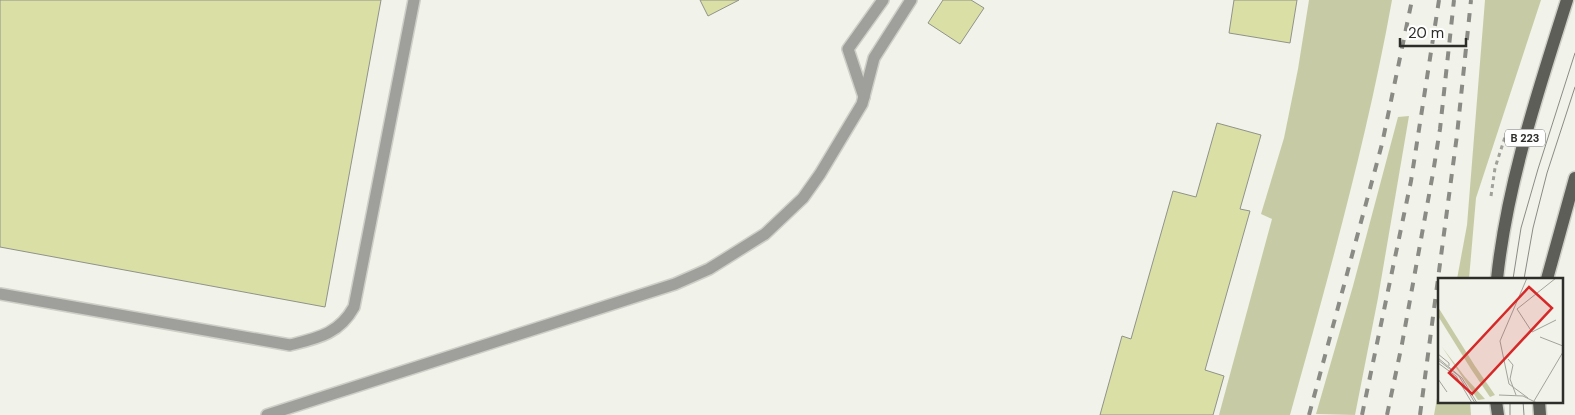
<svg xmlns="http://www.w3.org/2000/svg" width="1575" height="415" font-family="'DM Sans',sans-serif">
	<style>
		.green { fill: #c7cba5 }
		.building { fill: #dae0a5; stroke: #91928a }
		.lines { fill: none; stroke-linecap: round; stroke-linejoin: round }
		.lane-casing { stroke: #cecfc7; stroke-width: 14 }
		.primary-casing { stroke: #cecfc7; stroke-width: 15 }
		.path { stroke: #a1a19b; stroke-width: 3; stroke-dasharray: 4 4; stroke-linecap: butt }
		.lane { stroke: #9fa09c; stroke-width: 11 }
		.primary { stroke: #5d5e57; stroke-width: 12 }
		.tram { stroke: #8b8b86; stroke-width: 1 }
		.rail { stroke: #8b8b86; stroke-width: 4; stroke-dasharray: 9 9; stroke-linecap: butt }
		.labels { text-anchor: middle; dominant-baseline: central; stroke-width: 4.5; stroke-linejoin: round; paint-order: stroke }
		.shield { fill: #fff; stroke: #6c6c6a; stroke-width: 1 }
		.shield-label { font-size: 11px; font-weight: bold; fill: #2d2d2a }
		.inset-road { fill: none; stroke: #a3a39d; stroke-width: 1 }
		.view { fill: #d62828; fill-opacity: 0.15; stroke: #d62828; stroke-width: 2.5 }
		.inset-edge { fill: none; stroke: #2d2d2a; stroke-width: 2.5 }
	</style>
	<rect width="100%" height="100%" fill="#f1f2e9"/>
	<g class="green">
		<path d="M1309,0H1392C1367,140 1328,278 1290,415H1219L1272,219L1261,214L1284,138L1298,69Z"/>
		<polygon points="1485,0 1541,0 1476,198 1469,279 1457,279 1467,225"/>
		<polygon points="1409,116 1378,298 1355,415 1316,414 1353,286 1398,117"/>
		<polygon points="1439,387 1439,401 1470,401 1471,415 1434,415"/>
	</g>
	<g class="building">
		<polygon points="0,0 381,0 325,307 0,247"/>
		<polygon points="700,0 739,0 708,16"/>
		<polygon points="943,0 971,0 984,8 960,44 928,23"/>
		<polygon points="1234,0 1297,0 1290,43 1229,33"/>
		<polygon points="1217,123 1261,135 1240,209 1250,211 1205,370 1224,376 1213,415 1100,415 1122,336 1131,339 1173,191 1196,197"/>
	</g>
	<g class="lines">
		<g class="lane-casing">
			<g id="lane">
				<polyline points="864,97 848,49 883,0"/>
				<path d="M0,294L290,345C318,338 339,334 354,307L414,0"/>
				<polyline points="267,415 675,284 709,269 765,234 803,198 820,174 862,104 874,58 911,0"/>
			</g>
		</g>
		<g class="primary-casing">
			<g id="primary">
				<path d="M1497,279C1507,183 1538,92 1567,0"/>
				<polyline points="1547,279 1575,178"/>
				<polyline points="1496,401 1498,415"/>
				<polyline points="1539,401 1540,415"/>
			</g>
		</g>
		<polyline class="path" points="1491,196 1495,168 1505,137"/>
		<use href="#lane" class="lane"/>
		<use href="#primary" class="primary"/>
		<g class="tram">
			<polyline points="1513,279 1521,228 1538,169 1575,53"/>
			<polyline points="1524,279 1533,228 1547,173 1575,87"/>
			<polyline points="1510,401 1510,415"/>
			<polyline points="1523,401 1524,415"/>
		</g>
		<g class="rail">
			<polyline points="1309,415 1382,144 1412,0"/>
			<polyline points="1362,415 1411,181 1439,0"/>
			<polyline points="1387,415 1402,344 1433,173 1440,129 1454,0"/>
			<polyline points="1420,415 1457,135 1471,0"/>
		</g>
	</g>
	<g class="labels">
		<rect class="shield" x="1505" y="129.5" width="40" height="17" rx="4"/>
		<g class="shield-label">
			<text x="1525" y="138">B 223</text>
		</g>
	</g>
	<g transform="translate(1438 278)">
		<rect width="125" height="125" fill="#f1f2e9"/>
		<path d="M0,29L37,88L57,117L52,119L33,91L0,38ZM4,69L27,99L47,121L40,122Z" fill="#c7cba5"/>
		<path class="inset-road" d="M89,0L62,63L71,106L90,120M118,0L79,31L94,54L118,42M102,59L125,68M0,76L11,85V88M0,80L24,100L39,125M70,81L75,87L72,101L78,117M0,82L21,98L37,125M0,85L18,98L34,125M0,101L9,114M61,117L85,118L99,125M96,123L125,74"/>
		<path class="view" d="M91,9L114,30L34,116L11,95Z"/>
		<rect width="125" height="125" class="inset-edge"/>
	</g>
	<path d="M1400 38v8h66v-8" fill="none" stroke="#2d2d2a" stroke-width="2.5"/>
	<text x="1408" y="38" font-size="15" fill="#2d2d2a" stroke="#ffffff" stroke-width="4" paint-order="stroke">20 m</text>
</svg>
